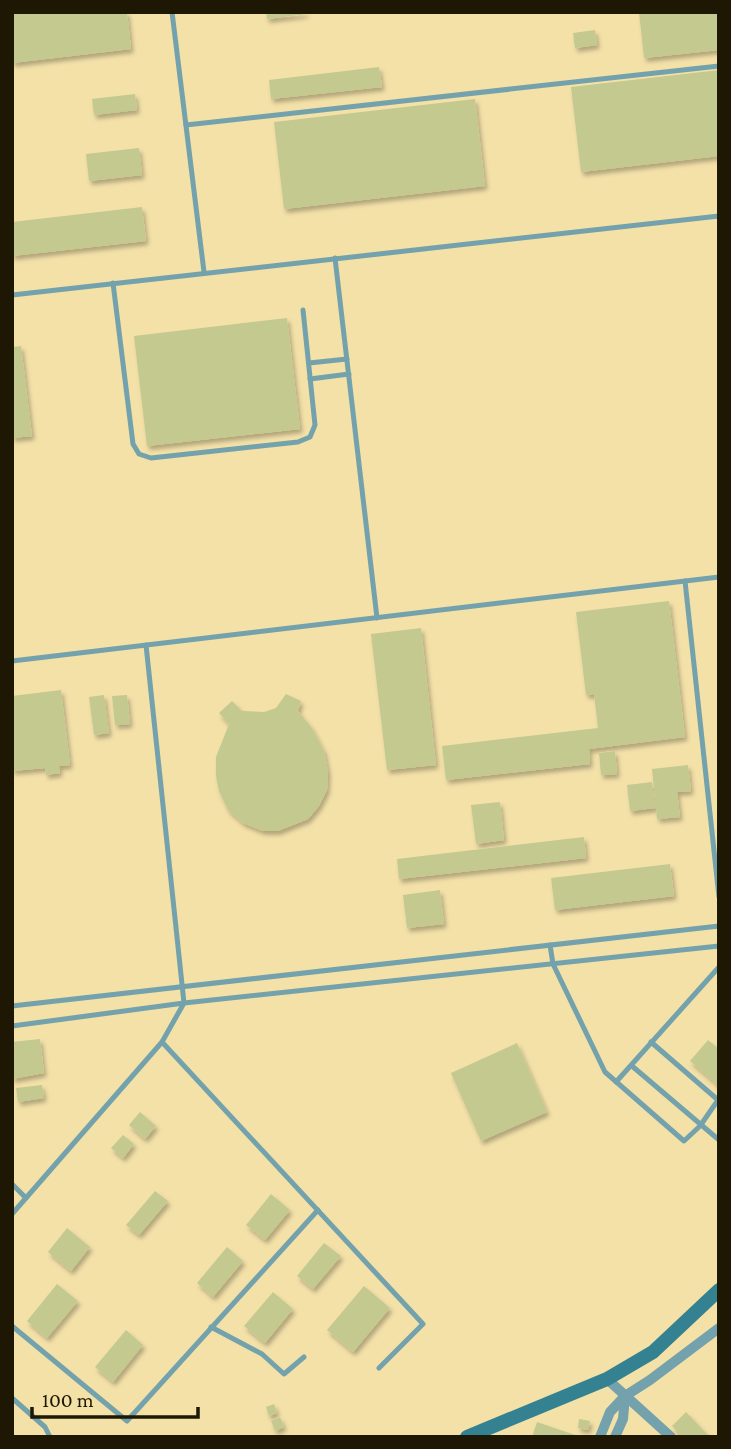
<svg xmlns="http://www.w3.org/2000/svg" width="731" height="1449" font-family="'Crimson Pro',serif">
	<style>
		.building { fill: #c4c990; filter: url(#shadow) }
		.lines { fill: none; stroke-linecap: round; stroke-linejoin: round }
		.lane { stroke: #73a2ac; stroke-width: 5 }
		.street { stroke: #73a2ac; stroke-width: 10 }
		.secondary { stroke: #348291; stroke-width: 14 }
	</style>
	<defs>
		<filter id="shadow"><feDropShadow dx="2.5" dy="4" stdDeviation="2" flood-color="#0004"/></filter>
	</defs>
	<rect width="100%" height="100%" fill="#f3e1a8"/>
	<g class="building">
		<polygon points="12,12 127,12 131,49 12,63"/>
		<polygon points="266,12 306,12 306,14 267,19"/>
		<polygon points="639,12 719,12 719,50 644,58"/>
		<polygon points="595,30 597,45 575,48 573,33"/>
		<polygon points="379,67 382,87 271,99 269,80"/>
		<polygon points="719,70 719,156 581,172 571,87"/>
		<polygon points="135,94 137,110 94,115 92,99"/>
		<polygon points="475,99 485,186 284,209 274,122"/>
		<polygon points="139,148 142,175 89,181 86,154"/>
		<polygon points="142,207 146,241 12,256 12,222"/>
		<polygon points="287,318 300,429 147,446 134,336"/>
		<polygon points="21,346 32,436 12,438 12,347"/>
		<polygon points="669,601 685,737 589,749 590,764 446,780 442,746 598,728 594,694 586,695 576,612"/>
		<polygon points="421,628 436,765 387,770 371,634"/>
		<polygon points="61,690 70,765 59,766 60,773 46,775 45,768 12,771 12,696"/>
		<polygon points="286,694 301,701 298,711 312,728 324,751 328,772 327,790 319,806 308,819 278,831 263,831 243,823 228,810 219,791 216,776 216,757 229,724 219,713 232,701 242,711 264,712 276,708"/>
		<polygon points="104,695 109,733 94,735 89,697"/>
		<polygon points="127,695 130,724 115,725 112,696"/>
		<polygon points="615,751 617,774 601,775 599,753"/>
		<polygon points="688,765 691,791 677,792 680,817 657,819 652,769"/>
		<polygon points="652,782 655,808 630,811 627,785"/>
		<polygon points="500,802 504,840 476,844 471,805"/>
		<polygon points="584,837 586,858 399,879 397,859"/>
		<polygon points="670,864 674,896 555,910 551,878"/>
		<polygon points="440,890 444,924 407,928 403,895"/>
		<polygon points="40,1039 44,1073 12,1079 12,1042"/>
		<polygon points="708,1040 719,1049 719,1086 690,1061"/>
		<polygon points="517,1043 547,1112 481,1141 451,1073"/>
		<polygon points="42,1085 44,1098 18,1102 16,1088"/>
		<polygon points="140,1112 156,1126 145,1139 129,1125"/>
		<polygon points="123,1135 134,1144 123,1158 111,1148"/>
		<polygon points="155,1191 168,1201 139,1235 126,1225"/>
		<polygon points="271,1194 290,1210 265,1240 246,1225"/>
		<polygon points="67,1228 90,1247 71,1271 48,1252"/>
		<polygon points="324,1243 341,1256 313,1289 297,1276"/>
		<polygon points="227,1247 243,1261 213,1297 197,1283"/>
		<polygon points="57,1284 78,1301 47,1338 27,1321"/>
		<polygon points="364,1286 390,1308 353,1352 327,1330"/>
		<polygon points="273,1292 293,1309 265,1343 244,1326"/>
		<polygon points="126,1330 143,1345 113,1382 95,1367"/>
		<polygon points="274,1404 277,1413 269,1416 266,1407"/>
		<polygon points="686,1412 710,1437 683,1437 672,1426"/>
		<polygon points="280,1417 284,1427 275,1431 271,1421"/>
		<polygon points="579,1419 590,1421 588,1430 578,1428"/>
		<polygon points="537,1422 578,1436 578,1437 532,1437"/>
	</g>
	<g class="lines">
		<g class="lane">
			<polyline points="172,12 204,272"/>
			<polyline points="186,125 719,66"/>
			<polyline points="335,258 377,618"/>
			<polyline points="113,283 133,444 139,454 151,458 298,442 310,437 315,425 303,310"/>
			<polyline points="12,295 719,216"/>
			<polyline points="309,363 347,359"/>
			<polyline points="310,379 349,374"/>
			<polyline points="685,581 719,897"/>
			<polyline points="12,661 719,577"/>
			<polyline points="550,945 553,964 605,1072 684,1141 700,1126 718,1100 651,1042"/>
			<polyline points="12,1006 719,926"/>
			<polyline points="12,1026 184,1003 719,946"/>
			<polyline points="162,1042 423,1324 379,1368"/>
			<polyline points="632,1066 719,1140"/>
			<polyline points="616,1082 719,967"/>
			<polyline points="12,1184 26,1198"/>
			<polyline points="12,1214 162,1042 184,1003 146,645"/>
			<polyline points="12,1326 127,1421 318,1210"/>
			<polyline points="211,1327 262,1354 284,1374 304,1357"/>
			<polyline points="12,1398 45,1427 50,1437"/>
		</g>
		<g class="street">
			<polyline points="607,1379 671,1437"/>
			<polyline points="625,1396 650,1380 719,1328"/>
			<polyline points="600,1437 610,1412 625,1396 623,1419 615,1437"/>
		</g>
		<polyline class="secondary" points="467,1437 607,1379 653,1352 719,1290"/>
	</g>
	<rect width="731" height="1449" fill="none" stroke="#1e1703" stroke-width="28"/>
	<path d="M32 1407v10h166v-10" fill="none" stroke="#1e1703" stroke-width="3.5"/>
	<text x="42" y="1407" font-size="21" fill="#1e1703" stroke="#f3e1a8" stroke-width="5" paint-order="stroke">100 m</text>
</svg>
